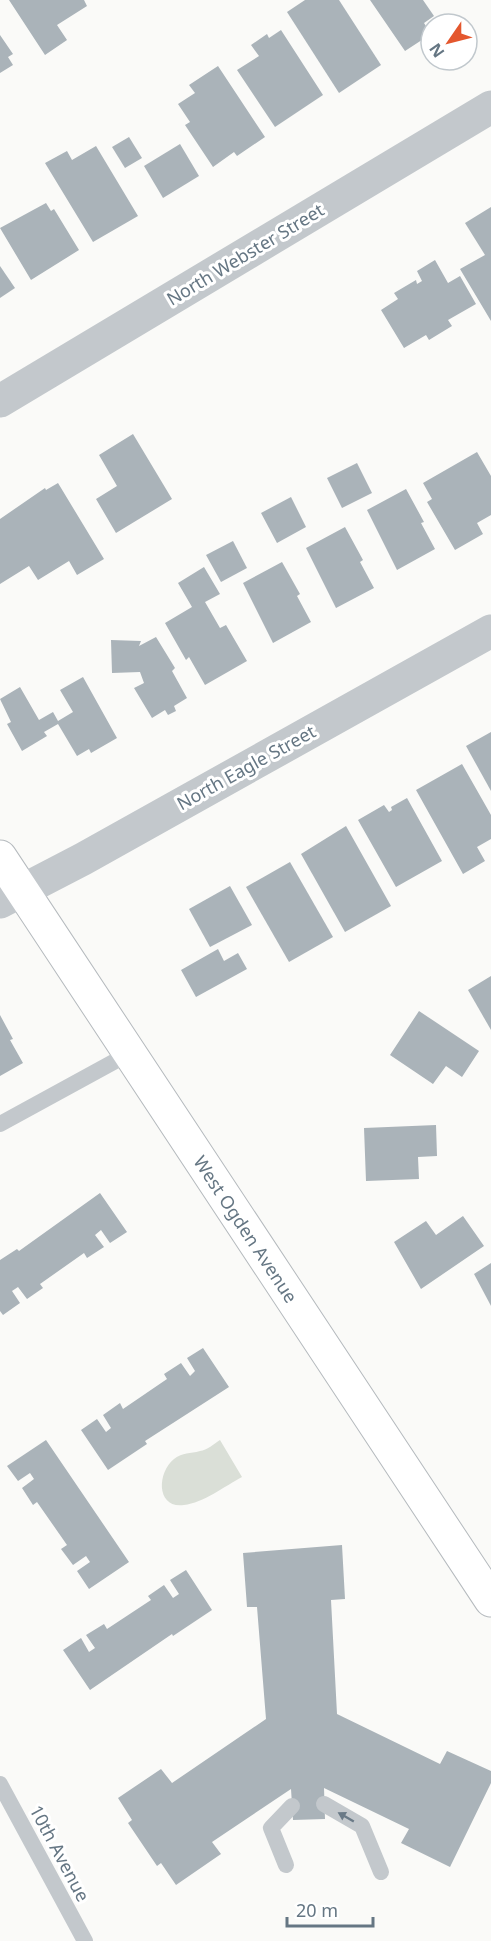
<svg xmlns="http://www.w3.org/2000/svg" width="491" height="1941" font-family="'Noto Sans',sans-serif">
	<style>
		.green { fill: #dadfd7 }
		.building { fill: #aab3b9 }
		.lines { fill: none; stroke-linecap: round; stroke-linejoin: round }
		.primary-casing { stroke: #b5babe; stroke-width: 35 }
		.service { stroke: #c3c8cc; stroke-width: 16 }
		.minor { stroke: #c3c8cc; stroke-width: 33 }
		.primary { stroke: #fff; stroke-width: 33 }
		.oneway { fill: #6a7a87 }
		.labels { text-anchor: middle; dominant-baseline: central; stroke-width: 6; stroke-linejoin: round; paint-order: stroke }
		.street-label { font-size: 18px; fill: #657683; stroke: #fff }
	</style>
	<rect width="100%" height="100%" fill="#fafaf8"/>
	<path class="green" d="M220,1440L242,1477C225,1486 203,1503 184,1505C157,1509 156,1474 174,1459C183,1452 190,1454 200,1451C207,1450 214,1444 220,1440Z"/>
	<g class="building">
		<polygon points="9,0 84,0 87,6 57,25 67,40 45,55"/>
		<polygon points="305,0 339,0 381,65 339,93 287,12"/>
		<polygon points="370,0 423,0 434,16 424,23 431,34 405,51"/>
		<polygon points="281,30 323,95 275,127 237,70 259,56 251,45 267,34 269,38"/>
		<polygon points="0,35 13,54 8,57 13,65 0,73"/>
		<polygon points="218,66 265,137 237,156 234,152 213,167 185,125 190,122 178,104 195,93 189,85"/>
		<polygon points="129,137 142,158 125,168 112,147"/>
		<polygon points="180,144 199,176 163,198 144,166"/>
		<polygon points="96,146 138,216 93,242 45,163 67,151 72,160"/>
		<polygon points="46,203 51,211 54,209 79,250 31,280 0,228"/>
		<polygon points="491,207 491,321 460,269 485,255 465,223"/>
		<polygon points="435,260 448,283 460,276 476,304 448,320 452,326 429,340 426,335 404,348 381,310 398,299 394,293 416,280 417,284 422,281 417,271"/>
		<polygon points="0,266 15,288 0,298"/>
		<polygon points="133,434 172,499 116,533 96,499 117,486 99,455"/>
		<polygon points="477,452 491,476 491,515 477,523 483,534 455,550 427,502 432,499 423,483"/>
		<polygon points="357,463 372,493 342,508 327,478"/>
		<polygon points="58,483 104,559 77,575 69,561 38,580 29,566 0,584 0,519 45,488 46,490"/>
		<polygon points="406,489 424,522 421,523 435,549 397,570 367,510"/>
		<polygon points="291,497 306,527 277,543 261,513"/>
		<polygon points="345,527 363,560 360,562 374,588 336,608 306,548"/>
		<polygon points="233,541 247,568 221,582 206,555"/>
		<polygon points="282,562 300,594 297,596 311,622 273,643 243,583"/>
		<polygon points="204,567 220,594 205,602 220,628 226,625 247,661 205,685 189,657 186,660 165,623 192,607 178,583"/>
		<polygon points="156,637 175,668 172,671 187,698 174,706 176,711 168,715 165,710 152,718 134,688 144,683 140,672 112,673 111,640 141,641 139,646"/>
		<polygon points="83,677 117,738 91,753 89,749 77,756 58,724 44,732 47,736 22,751 7,724 11,722 0,699 20,687 39,720 53,712 58,721 73,712 60,690"/>
		<polygon points="491,732 491,791 466,746"/>
		<polygon points="462,764 491,815 491,839 477,847 485,861 463,874 416,790"/>
		<polygon points="407,798 442,861 396,887 358,820 384,805 389,812 392,810 391,807"/>
		<polygon points="346,826 391,906 345,932 301,854"/>
		<polygon points="290,862 333,937 289,962 246,887"/>
		<polygon points="230,886 252,925 210,947 189,909"/>
		<polygon points="218,949 224,961 238,953 247,969 196,997 181,970"/>
		<polygon points="491,976 491,1030 468,990"/>
		<polygon points="419,1011 479,1051 462,1077 446,1066 433,1084 390,1055"/>
		<polygon points="0,1015 13,1039 10,1040 23,1063 0,1076"/>
		<polygon points="436,1125 437,1156 418,1157 419,1179 366,1181 364,1128"/>
		<polygon points="100,1193 127,1232 110,1243 101,1230 95,1235 104,1247 87,1258 84,1253 40,1284 43,1288 27,1299 18,1287 12,1291 20,1303 3,1315 0,1311 0,1260 17,1249 19,1251"/>
		<polygon points="463,1216 484,1246 421,1289 394,1242 426,1221 436,1235"/>
		<polygon points="491,1263 491,1306 474,1274"/>
		<polygon points="203,1348 229,1387 145,1441 147,1444 108,1470 81,1430 97,1419 106,1432 111,1428 103,1415 120,1403 123,1409 167,1379 164,1374 181,1363 190,1376 195,1371 187,1358"/>
		<polygon points="46,1440 129,1562 89,1589 77,1571 90,1562 86,1556 73,1565 61,1549 67,1545 37,1502 33,1505 22,1488 34,1479 30,1473 18,1481 7,1466"/>
		<polygon points="342,1545 345,1599 331,1600 337,1714 440,1764 447,1751 491,1771 491,1783 450,1867 401,1843 409,1829 324,1788 325,1819 293,1820 291,1789 212,1842 221,1854 176,1885 161,1863 157,1866 128,1823 132,1820 118,1798 161,1769 172,1783 266,1719 257,1607 247,1607 243,1553"/>
		<polygon points="186,1570 212,1610 173,1636 172,1634 90,1690 63,1650 81,1638 89,1652 95,1648 86,1635 104,1624 107,1629 151,1600 148,1596 164,1585 173,1598 179,1594 170,1580"/>
	</g>
	<g class="lines">
		<g class="primary-casing">
			<g id="primary">
				<path id="s1" d="M0,857L491,1600"/>
			</g>
		</g>
		<g class="service">
			<polyline points="0,1124 130,1053"/>
			<polyline points="0,1784 85,1941"/>
			<polyline points="324,1804 362,1826 381,1872"/>
			<polyline points="286,1865 271,1828 292,1806"/>
		</g>
		<g class="minor">
			<polyline points="0,401 491,107"/>
			<polyline points="0,902 83,859 491,631"/>
		</g>
		<use href="#primary" class="primary"/>
	</g>
	<defs><path id="oneway-solid" d="M-6-.8H1V-3.2L6.5 0L1 3.2V.8H-6Z" transform="scale(1.5)"/></defs>
	<use class="oneway" href="#oneway-solid" transform="translate(346 1817) rotate(-150)"/>
	<g class="labels">
		<g class="street-label">
			<text transform="translate(245 254) rotate(-31)">North Webster Street</text>
			<text transform="translate(246 767) rotate(-29)">North Eagle Street</text>
			<text stroke="none"><textPath href="#s1" startOffset="446">West Ogden Avenue</textPath></text>
			<text transform="translate(60 1853) rotate(62)">10th Avenue</text>
		</g>
	</g>
	<g transform="translate(449 42) rotate(235)"><circle r="28" fill="#ffffff" stroke="#c1c8cd" stroke-width="1.5"/>
	<path d="M0-4.5L10 22L0 15L-10 22Z" fill="#e4572e"/>
	<text y="-9" font-size="16" font-weight="bold" text-anchor="middle" fill="#657683">N</text>
	</g>
	<path d="M287 1917v9h86v-9" fill="none" stroke="#657683" stroke-width="3"/>
	<text x="296" y="1917" font-size="18" fill="#657683" stroke="#ffffff" stroke-width="4.5" paint-order="stroke">20 m</text>
</svg>
